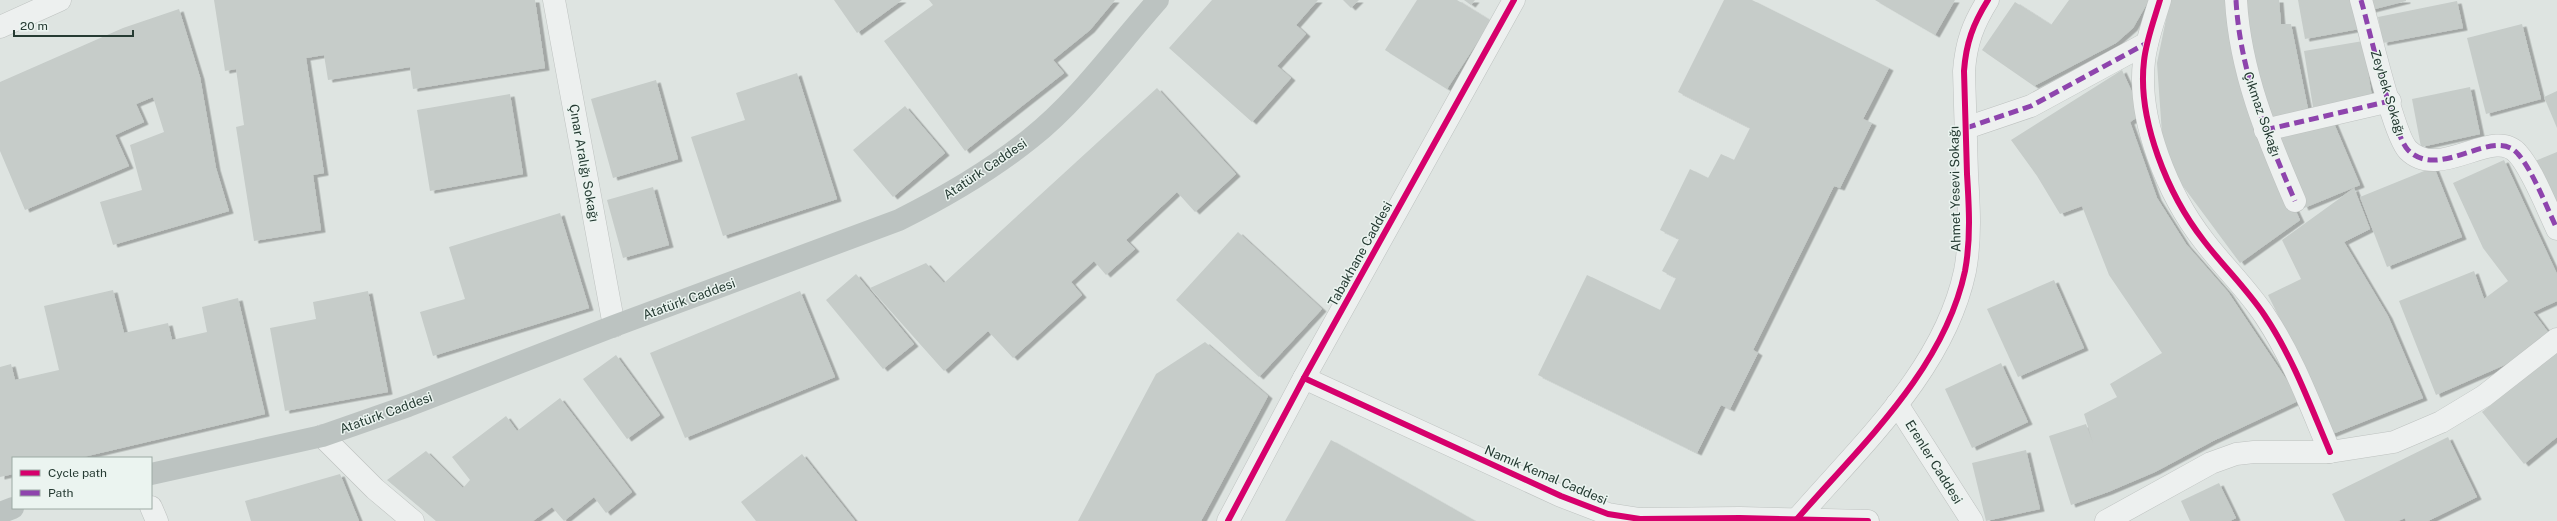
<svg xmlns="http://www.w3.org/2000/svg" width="2557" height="521" font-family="'Public Sans',sans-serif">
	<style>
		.building { fill: #c6ccc9; filter: url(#shadow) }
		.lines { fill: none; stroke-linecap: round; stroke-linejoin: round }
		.minor-casing { stroke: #bec2c0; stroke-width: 23 }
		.tertiary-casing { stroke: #bec2c0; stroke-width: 23 }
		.minor { stroke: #edf0ef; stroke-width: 22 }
		.tertiary { stroke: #edf0ef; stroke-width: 22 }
		.secondary { stroke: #bcc3c1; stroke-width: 22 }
		.quiet { stroke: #8e44ad; stroke-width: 5; stroke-dasharray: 10 5; stroke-linecap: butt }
		.cycleway-casing { stroke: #ebf4f0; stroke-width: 8 }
		.cycleway { stroke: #d6006c; stroke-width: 6 }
		.labels { text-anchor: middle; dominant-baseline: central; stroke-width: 3; stroke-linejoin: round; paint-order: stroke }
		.street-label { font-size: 13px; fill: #263b33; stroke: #ebf4f0 }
	</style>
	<defs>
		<filter id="shadow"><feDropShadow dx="4.5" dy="2.5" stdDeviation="0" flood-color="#0004"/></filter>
	</defs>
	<rect width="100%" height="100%" fill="#dee4e1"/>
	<g class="building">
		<polygon points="214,0 535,0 545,68 413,89 410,67 328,80 324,55 306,58 324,173 313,175 321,230 254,241 236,127 244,125 236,69 225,71"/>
		<polygon points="834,0 902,0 857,33"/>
		<polygon points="929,0 1115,0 1090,30 1053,60 1064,73 965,151 884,41 933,5"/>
		<polygon points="1212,0 1318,0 1296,25 1306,34 1277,66 1291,78 1252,122 1169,48"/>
		<polygon points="1343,0 1359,0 1351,8"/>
		<polygon points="1417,0 1457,0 1491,21 1447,89 1385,50"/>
		<polygon points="1464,0 1475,0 1471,5"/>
		<polygon points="1724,0 1752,0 1889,68 1863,119 1872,123 1840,188 1834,186 1753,350 1758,353 1730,409 1721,405 1697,453 1538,375 1587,275 1660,310 1676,278 1662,271 1679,239 1660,230 1690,169 1708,178 1721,154 1734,160 1750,128 1678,92"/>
		<polygon points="1875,0 1955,0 1935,35"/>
		<polygon points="2069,0 2149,0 2133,28 2116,43 2034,86 1982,50 2015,2 2051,25"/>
		<polygon points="2170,0 2228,0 2272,161 2300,220 2240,263 2171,170 2162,134 2157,63"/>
		<polygon points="2245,0 2279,0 2281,24 2291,24 2308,109 2266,119 2248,29"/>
		<polygon points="2298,0 2354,0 2359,29 2305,39"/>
		<polygon points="2368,0 2406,0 2406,1 2371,10"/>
		<polygon points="2457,1 2463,28 2383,43 2378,17"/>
		<polygon points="179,9 200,77 216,168 229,211 113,245 100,202 142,190 130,145 164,132 153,97 136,104 144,122 115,135 129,166 25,210 0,151 0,82 123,28"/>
		<polygon points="2522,24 2541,99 2486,114 2467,38"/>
		<polygon points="2363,41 2372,97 2313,107 2304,51"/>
		<polygon points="2122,70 2142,114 2130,122 2157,198 2186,244 2228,292 2300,400 2213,441 2155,472 2108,492 2071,505 2049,436 2086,424 2093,443 2084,414 2117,397 2110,384 2162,353 2109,275 2082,206 2060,214 2037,176 2011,140"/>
		<polygon points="797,73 837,199 723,236 691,137 745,120 736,93"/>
		<polygon points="656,80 678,159 613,178 591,99"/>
		<polygon points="2470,87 2480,134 2421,147 2412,99"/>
		<polygon points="1157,88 1236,174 1195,212 1177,192 1126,240 1135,249 1106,275 1094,261 1071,282 1082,295 1013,358 988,331 944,371 870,288 926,263 944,283"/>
		<polygon points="2557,91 2557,128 2544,97"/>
		<polygon points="510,94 523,174 430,191 417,110"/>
		<polygon points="905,106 945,153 893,197 853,150"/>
		<polygon points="2333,121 2360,185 2304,208 2273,134"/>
		<polygon points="2557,152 2557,212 2535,161"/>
		<polygon points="2504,160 2557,274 2557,301 2533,312 2548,332 2509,363 2436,395 2399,301 2474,271 2484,299 2508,281 2483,248 2453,183"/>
		<polygon points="2434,167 2462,237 2387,267 2360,197"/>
		<polygon points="653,187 669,245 623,258 607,200"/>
		<polygon points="2354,188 2370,229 2344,242 2388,316 2423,398 2330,435 2300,359 2268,295 2301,279 2282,240"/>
		<polygon points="560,213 589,308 433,356 420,312 465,299 449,247"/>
		<polygon points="1238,232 1322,309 1259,377 1176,300"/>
		<polygon points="856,274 914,344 883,369 826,300"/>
		<polygon points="2054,280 2084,348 2018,377 1987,309"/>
		<polygon points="113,290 124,333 168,323 172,340 207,332 202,307 238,298 265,414 79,458 13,458 13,474 0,477 0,367 11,364 15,380 59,370 44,306"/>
		<polygon points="368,291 388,392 285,411 270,328 316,319 313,302"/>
		<polygon points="800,291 835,377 685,438 650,353"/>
		<polygon points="1205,342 1268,396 1201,521 1078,521 1156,374"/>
		<polygon points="2557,351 2557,437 2524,464 2482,412"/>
		<polygon points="616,355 660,415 627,439 583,379"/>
		<polygon points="2001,363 2028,422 1972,448 1945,389"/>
		<polygon points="560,398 632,492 606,513 594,497 564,521 552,507 533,521 436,521 387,480 426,451 463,488 470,480 452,457 506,416 517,431"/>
		<polygon points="2448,437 2477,497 2428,521 2406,521 2405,518 2398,521 2345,521 2332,494"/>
		<polygon points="1331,440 1415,487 1475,521 1285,521"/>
		<polygon points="2026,450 2040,509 1986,521 1972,463"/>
		<polygon points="802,454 855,521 756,521 741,502"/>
		<polygon points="340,474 359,521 251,521 245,501"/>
		<polygon points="2219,483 2236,518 2230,521 2190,521 2181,501"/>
	</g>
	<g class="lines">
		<g class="minor-casing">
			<g id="minor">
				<polyline points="554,0 614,326"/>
				<path d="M2160,0C2154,20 2146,41 2144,61C2137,120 2168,195 2204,241C2223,266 2247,289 2265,316C2293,358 2310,405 2330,452"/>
				<path d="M2236,0C2240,72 2267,136 2295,201"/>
				<path d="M2361,0C2369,27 2393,135 2408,150C2440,182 2494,125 2518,154C2533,171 2547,208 2557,229"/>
				<polyline points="1966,128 2031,106 2147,43"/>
				<polyline points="2265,130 2390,101"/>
				<polyline points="322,436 375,489 413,521"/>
				<path d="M1797,519C1861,445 1944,370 1965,271C1971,239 1969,206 1967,174C1966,140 1965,105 1964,71C1966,43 1973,24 1988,0"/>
			</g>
		</g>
		<g class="tertiary-casing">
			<g id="tertiary">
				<polyline points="0,27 60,0"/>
				<polyline points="1304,378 1561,496 1608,514 1640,519 1740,518 1868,521"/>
				<polyline points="1897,404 1972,521"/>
				<polyline points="151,507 157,521"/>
				<polyline points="1228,521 1304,378 1514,0"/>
				<polyline points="2106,521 2211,463 2236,454 2254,452 2330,452 2394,442 2441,422 2484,396 2557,339"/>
			</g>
		</g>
		<use href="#minor" class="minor"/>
		<use href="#tertiary" class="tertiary"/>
		<g class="secondary">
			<path d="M151,474L322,436L408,406L614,326L899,220C945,197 990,171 1031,138C1079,100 1117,46 1158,0"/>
			<polyline points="0,513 13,508"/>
		</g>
		<g class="quiet">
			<path d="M2236,0C2240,72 2267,136 2295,201"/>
			<path d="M2361,0C2369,27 2393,135 2408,150C2440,182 2494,125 2518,154C2533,171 2547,208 2557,229"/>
			<polyline points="1966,128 2031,106 2147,43"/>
			<polyline points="2265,130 2390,101"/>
		</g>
		<g class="cycleway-casing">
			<g id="cycleway">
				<path d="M2160,0C2154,20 2146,41 2144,61C2137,120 2168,195 2204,241C2223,266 2247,289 2265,316C2293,358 2310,405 2330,452"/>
				<polyline points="1304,378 1561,496 1608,514 1640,519 1740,518 1868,521"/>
				<polyline points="1228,521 1304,378 1514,0"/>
				<path d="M1793,521L1797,519C1861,445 1944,370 1965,271C1971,239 1969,206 1967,174C1966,140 1965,105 1964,71C1966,43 1973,24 1988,0"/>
			</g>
		</g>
		<use href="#cycleway" class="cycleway"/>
	</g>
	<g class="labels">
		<g class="street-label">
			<text transform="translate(2388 93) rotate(73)">Zeybek Sokağı</text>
			<text transform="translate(2262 114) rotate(71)">Çıkmaz Sokağı</text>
			<text transform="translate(584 163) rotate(80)">Çınar Aralığı Sokağı</text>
			<text transform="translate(985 169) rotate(-34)">Atatürk Caddesi</text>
			<text transform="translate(1955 189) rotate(-91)">Ahmet Yesevi Sokağı</text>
			<text transform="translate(1360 254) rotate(-61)">Tabakhane Caddesi</text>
			<text transform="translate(689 299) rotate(-20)">Atatürk Caddesi</text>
			<text transform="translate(386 413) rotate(-20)">Atatürk Caddesi</text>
			<text transform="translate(1934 462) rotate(58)">Erenler Caddesi</text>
			<text transform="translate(1546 475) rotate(23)">Namık Kemal Caddesi</text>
		</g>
	</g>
	<rect x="12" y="457" width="140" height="52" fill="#ebf4f0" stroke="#9caaa4"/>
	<rect x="20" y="470" width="20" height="6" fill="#d6006c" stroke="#9caaa4"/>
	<text x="48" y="477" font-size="12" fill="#263b33">Cycle path</text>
	<rect x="20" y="490" width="20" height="6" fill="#8e44ad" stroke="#9caaa4"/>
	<text x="48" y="497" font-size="12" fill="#263b33">Path</text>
	<path d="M14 30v6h119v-6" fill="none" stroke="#263b33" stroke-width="2"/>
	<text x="20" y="30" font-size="12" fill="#263b33" stroke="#ebf4f0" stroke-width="3" paint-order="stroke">20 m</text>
</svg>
